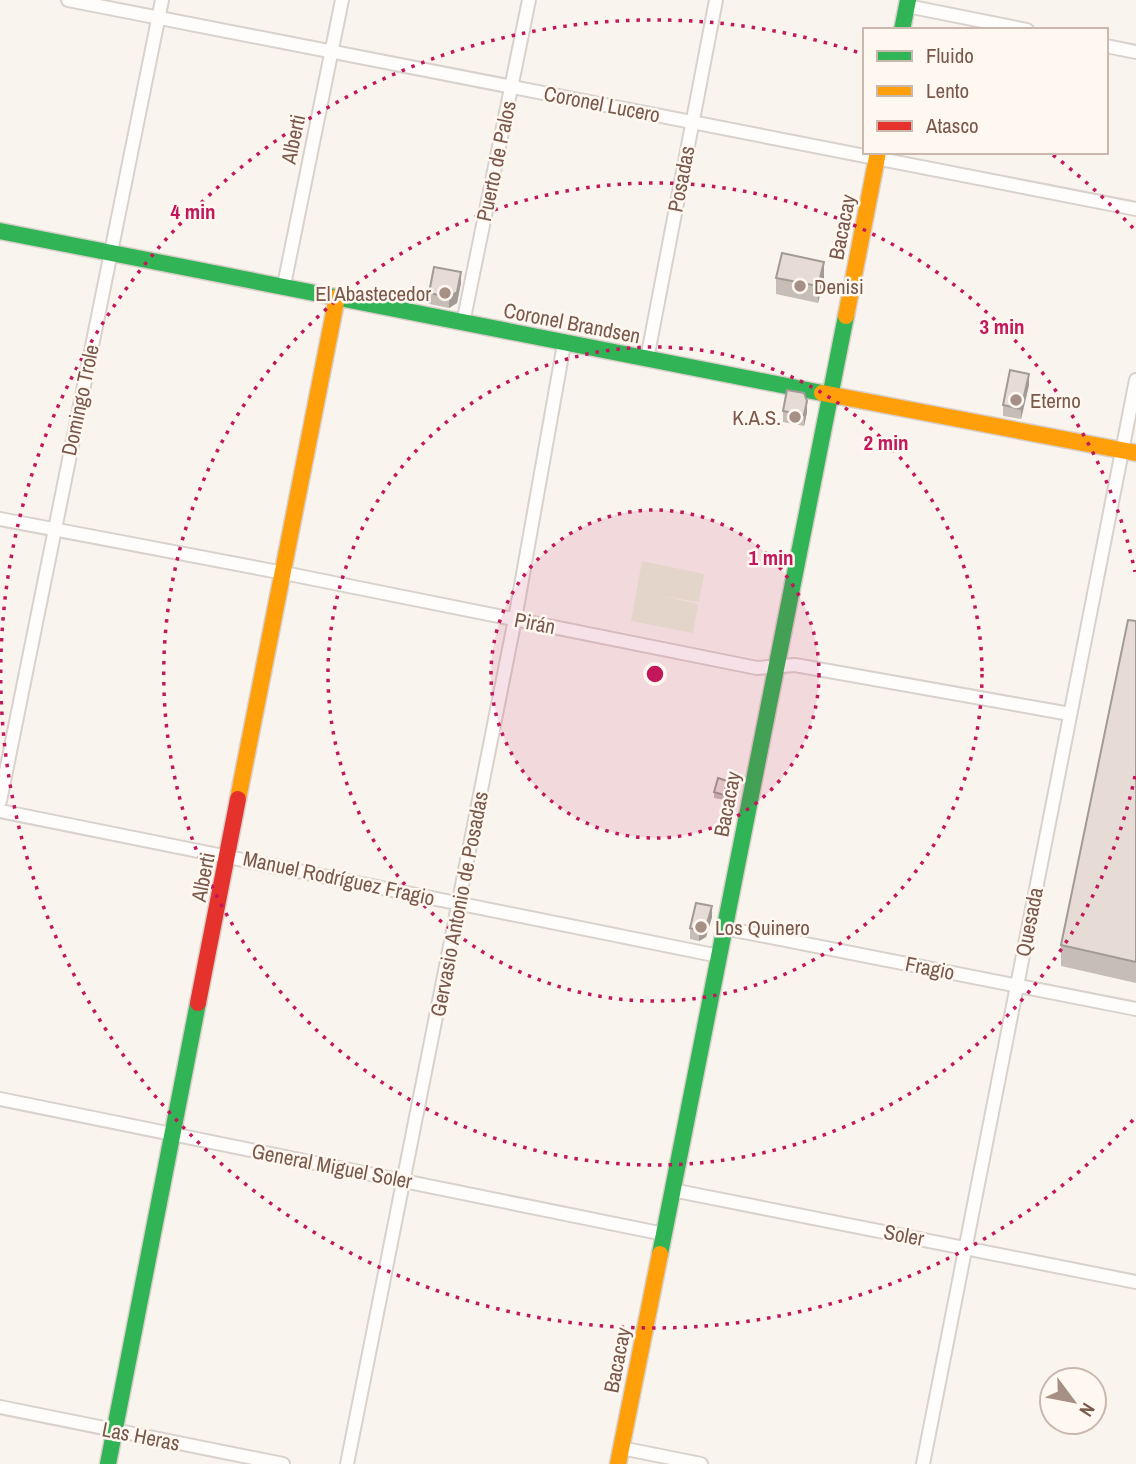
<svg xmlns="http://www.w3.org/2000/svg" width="1136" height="1464" font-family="'Archivo Narrow',sans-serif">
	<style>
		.pitch { fill: #e8f0d9 }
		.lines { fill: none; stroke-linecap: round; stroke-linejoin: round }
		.street-casing { stroke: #d9d1cc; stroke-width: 16 }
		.fast-casing { stroke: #d9cfca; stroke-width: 19 }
		.slow-casing { stroke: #d9cfca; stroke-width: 19 }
		.jam-casing { stroke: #d9cfca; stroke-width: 19 }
		.street { stroke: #fefdfc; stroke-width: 12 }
		.fast { stroke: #30b455; stroke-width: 16 }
		.slow { stroke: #ff9f0a; stroke-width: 16 }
		.jam { stroke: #e5322d; stroke-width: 16 }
		.wall { fill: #c6bdb7 }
		.shaded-wall { fill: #a19a95 }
		.building { fill: #e6dcd5; stroke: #a19a95; stroke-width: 2 }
		.ring { fill: none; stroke: #c2185b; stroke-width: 3.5; stroke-dasharray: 3.5 7 }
		.poi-dot { fill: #a68f85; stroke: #fff8f1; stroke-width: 2.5 }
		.labels { text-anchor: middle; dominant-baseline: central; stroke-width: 5; stroke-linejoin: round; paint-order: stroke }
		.street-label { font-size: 21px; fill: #7a584c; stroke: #fff8f1 }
		.poi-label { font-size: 21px; fill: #7a584c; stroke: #fff8f1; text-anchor: start }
		.centre { fill: #c2185b; stroke: #fff8f1; stroke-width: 3.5 }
		.ring-label { font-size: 21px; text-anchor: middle; font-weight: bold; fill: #c2185b; stroke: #fff8f1; stroke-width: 5; stroke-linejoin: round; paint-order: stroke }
	</style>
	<rect width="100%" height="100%" fill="#f9f4ee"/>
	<polygon class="pitch" points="642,561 704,574 699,602 661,596 698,604 693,633 631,621"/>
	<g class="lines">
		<g class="street-casing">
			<g id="street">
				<polyline points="68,0 1136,209"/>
				<polyline points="907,6 1027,30"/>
				<polyline points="1106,46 1136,52"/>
				<polyline points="284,285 342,0"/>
				<polyline points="463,323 529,0"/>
				<polyline points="647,359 716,0"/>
				<polyline points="0,519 284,573 757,668 795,665 1070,714"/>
				<polyline points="0,801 162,0"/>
				<polyline points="0,811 719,956"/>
				<polyline points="724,928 1136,1009"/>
				<polyline points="0,1099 664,1234"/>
				<polyline points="672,1190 1136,1282"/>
				<polyline points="0,1407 283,1464"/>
				<polyline points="621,1448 701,1464"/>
				<polyline points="347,1464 515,619 564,344"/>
				<polyline points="923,1464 1136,380"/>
			</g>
		</g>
		<g class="fast-casing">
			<g id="fast">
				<polyline points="902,30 908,0"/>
				<path d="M0,231C275,283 548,341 822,393"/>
				<polyline points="660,1254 846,316"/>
				<polyline points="108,1464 198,1003"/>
			</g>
		</g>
		<g class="slow-casing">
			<g id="slow">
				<polyline points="846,316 878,152"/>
				<polyline points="822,393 1136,453"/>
				<polyline points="238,799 337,297"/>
				<polyline points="618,1464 660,1254"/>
			</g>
		</g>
		<g class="jam-casing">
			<polyline id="jam" points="198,1003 238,799"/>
		</g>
		<use href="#street" class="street"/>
		<use href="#fast" class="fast"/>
		<use href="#slow" class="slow"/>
		<use href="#jam" class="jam"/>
	</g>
	<g class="wall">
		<polygon points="776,278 824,278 818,303 776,294"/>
		<polygon points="461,283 457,303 449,308 429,304 429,293"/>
		<polygon points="1029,385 1021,419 1003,416 1003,405"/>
		<polygon points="783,411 807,412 804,426 783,422"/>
		<polygon points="1136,621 1136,983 1061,966 1061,945"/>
		<polygon points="727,786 724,800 714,798 714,792"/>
		<polygon points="712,917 706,937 699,941 690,939 690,928"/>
	</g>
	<g class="shaded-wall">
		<polygon points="824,262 824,278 818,303 818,286"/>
		<polygon points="461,272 461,283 457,303 449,308 449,297"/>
		<polygon points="1029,374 1029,385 1021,419 1021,409"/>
		<polygon points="807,401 807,412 804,426 804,415"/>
		<polygon points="712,906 712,917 706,937 699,941 699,931"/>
	</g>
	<g class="building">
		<polygon points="782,253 824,262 818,286 776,278"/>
		<polygon points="434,267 461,272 457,292 449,297 429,293"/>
		<polygon points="1010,370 1029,374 1021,409 1003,405"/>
		<polygon points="787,390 804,393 807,401 804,415 783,411"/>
		<polygon points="1128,620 1136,621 1136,962 1061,945"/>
		<polygon points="718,778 727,781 724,795 714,792"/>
		<polygon points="696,903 712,906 706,927 699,931 690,928"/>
	</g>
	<circle cx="655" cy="674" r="164" fill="#c2185b" fill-opacity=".12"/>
	<g class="ring">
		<circle cx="655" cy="674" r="164"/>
		<circle cx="655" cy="674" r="327"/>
		<path d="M1135 776A491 491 0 1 1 1135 572"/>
		<path d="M1133 1120A654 654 0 1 1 863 54M1053 155A654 654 0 0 1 1133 228"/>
	</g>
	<g class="poi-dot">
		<circle cx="800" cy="286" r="7"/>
		<circle cx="445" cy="293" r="7"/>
		<circle cx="1016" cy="400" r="7"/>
		<circle cx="795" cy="417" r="7"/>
		<circle cx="701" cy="927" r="7"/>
	</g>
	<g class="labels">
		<g class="street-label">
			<text transform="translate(602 104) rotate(11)">Coronel Lucero</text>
			<text transform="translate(293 139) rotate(-78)">Alberti</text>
			<text transform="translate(496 161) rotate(-78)">Puerto de Palos</text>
			<text transform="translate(681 179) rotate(-79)">Posadas</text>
			<text transform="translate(842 227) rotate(-79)">Bacacay</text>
			<text transform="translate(572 323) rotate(11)">Coronel Brandsen</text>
			<text transform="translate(80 400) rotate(-78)">Domingo Trole</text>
			<text transform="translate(535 623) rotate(11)">Pirán</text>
			<text transform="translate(727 804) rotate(-79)">Bacacay</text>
			<text transform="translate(203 877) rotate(-79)">Alberti</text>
			<text transform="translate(339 878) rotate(12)">Manuel Rodríguez Fragio</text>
			<text transform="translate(459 904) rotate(-79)">Gervasio Antonio de Posadas</text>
			<text transform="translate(1029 922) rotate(-79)">Quesada</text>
			<text transform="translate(930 968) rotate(11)">Fragio</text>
			<text transform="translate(332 1166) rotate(11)">General Miguel Soler</text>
			<text transform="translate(904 1235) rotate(11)">Soler</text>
			<text transform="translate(617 1360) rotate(-79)">Bacacay</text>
			<text transform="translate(141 1436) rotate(11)">Las Heras</text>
		</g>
		<g class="poi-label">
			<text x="814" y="286">Denisi</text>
			<text x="431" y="293" text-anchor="end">El Abastecedor</text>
			<text x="1030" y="400">Eterno</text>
			<text x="781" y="417" text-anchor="end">K.A.S.</text>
			<text x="715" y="927">Los Quinero</text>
		</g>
	</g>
	<circle cx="655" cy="674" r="10" class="centre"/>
	<g class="ring-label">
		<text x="193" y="219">4 min</text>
		<text x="1002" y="334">3 min</text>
		<text x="886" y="450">2 min</text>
		<text x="771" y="565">1 min</text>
	</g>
	<rect x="863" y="28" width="245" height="126" fill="#fff8f1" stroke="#cab8af" stroke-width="2"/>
	<rect x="877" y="51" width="35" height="10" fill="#30b455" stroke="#cab8af" stroke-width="2"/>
	<text x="926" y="63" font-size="21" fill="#7a584c">Fluido</text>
	<rect x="877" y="86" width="35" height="10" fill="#ff9f0a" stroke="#cab8af" stroke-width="2"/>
	<text x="926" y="98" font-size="21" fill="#7a584c">Lento</text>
	<rect x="877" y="121" width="35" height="10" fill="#e5322d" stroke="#cab8af" stroke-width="2"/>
	<text x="926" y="133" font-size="21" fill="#7a584c">Atasco</text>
	<g transform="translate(1073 1401) rotate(122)"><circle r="33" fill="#fff8f1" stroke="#cab8af" stroke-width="2"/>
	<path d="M0-5L12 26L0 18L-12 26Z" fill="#a68f85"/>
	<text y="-10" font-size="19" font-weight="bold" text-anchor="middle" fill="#7a584c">N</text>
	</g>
</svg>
